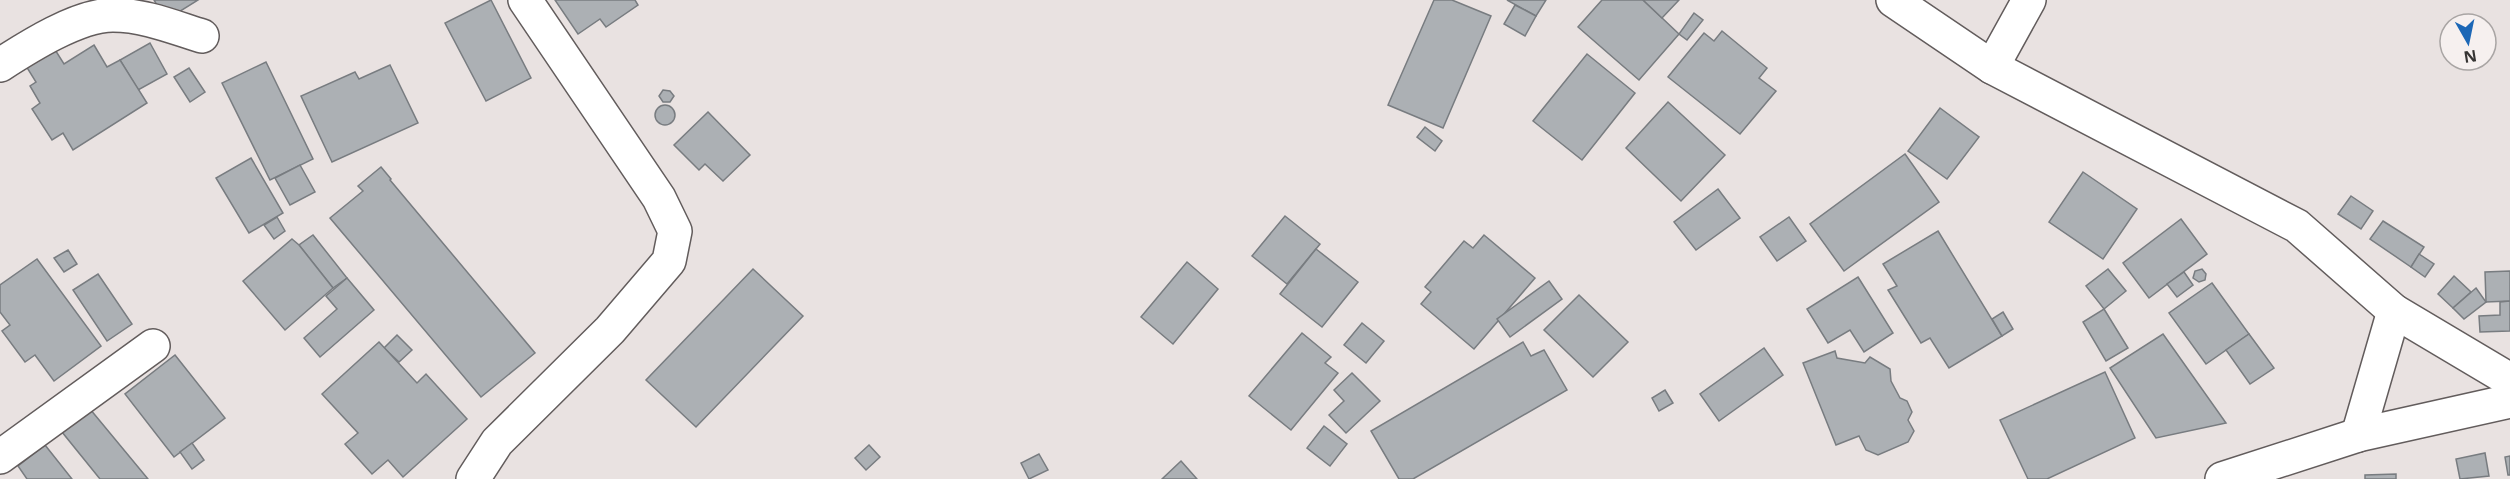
<svg xmlns="http://www.w3.org/2000/svg" width="2510" height="479" font-family="'Open Sans',sans-serif">
	<style>
		.building { fill: #acb0b4; stroke: #787c80; stroke-width: 1.5 }
		.lines { fill: none; stroke-linecap: round; stroke-linejoin: round }
		.minor-casing { stroke: #625c5c; stroke-width: 36 }
		.tertiary-casing { stroke: #625c5c; stroke-width: 36 }
		.minor { stroke: #fff; stroke-width: 33 }
		.tertiary { stroke: #fff; stroke-width: 33 }
	</style>
	<rect width="100%" height="100%" fill="#e9e2e1"/>
	<g class="building">
		<polygon points="154,0 198,0 166,20"/>
		<polygon points="491,0 531,78 486,101 445,23"/>
		<polygon points="555,0 635,0 638,5 606,27 600,19 578,34"/>
		<polygon points="1434,0 1452,0 1491,16 1443,128 1388,105"/>
		<polygon points="1507,0 1546,0 1536,16"/>
		<polygon points="1602,0 1643,0 1679,34 1639,80 1578,27"/>
		<polygon points="1643,0 1679,0 1662,18"/>
		<polygon points="1515,5 1536,16 1525,36 1504,24"/>
		<polygon points="1694,13 1703,20 1687,40 1679,34"/>
		<polygon points="1722,31 1767,68 1759,78 1776,91 1740,134 1668,77 1704,33 1714,41"/>
		<polygon points="150,43 167,74 138,90 120,60"/>
		<polygon points="94,45 107,67 120,60 147,103 73,150 63,133 52,140 32,109 40,103 30,86 36,82 26,66 54,48 64,64"/>
		<polygon points="1587,54 1635,93 1582,160 1533,121"/>
		<polygon points="266,62 313,159 270,180 222,83"/>
		<polygon points="390,65 418,123 332,162 301,96 355,72 359,79"/>
		<polygon points="189,68 205,92 190,102 174,77"/>
		<polygon points="663,90 670,91 674,96 670,102 663,102 659,96"/>
		<polygon points="1668,102 1725,155 1681,201 1626,148"/>
		<circle cx="665" cy="115" r="10"/>
		<polygon points="1940,108 1979,137 1947,179 1908,151"/>
		<polygon points="708,112 750,155 723,181 705,164 699,170 674,145"/>
		<polygon points="1425,127 1442,141 1435,151 1417,137"/>
		<polygon points="1905,154 1939,202 1844,271 1810,224"/>
		<polygon points="251,158 283,213 249,233 216,178"/>
		<polygon points="300,165 315,192 290,205 275,178"/>
		<polygon points="381,167 391,179 390,180 535,353 481,397 330,218 363,191 358,186"/>
		<polygon points="2083,172 2137,209 2103,259 2049,222"/>
		<polygon points="1718,189 1740,218 1696,250 1674,222"/>
		<polygon points="2351,196 2373,211 2361,229 2338,214"/>
		<polygon points="1285,216 1320,244 1287,284 1252,256"/>
		<polygon points="277,217 285,231 274,239 264,225"/>
		<polygon points="1789,217 1806,241 1777,261 1760,237"/>
		<polygon points="2181,219 2207,254 2149,298 2123,263"/>
		<polygon points="2383,221 2424,247 2411,267 2370,239"/>
		<polygon points="1938,231 2002,336 1949,368 1930,338 1921,343 1888,290 1897,286 1883,264"/>
		<polygon points="313,235 347,278 333,288 299,245"/>
		<polygon points="1484,235 1535,278 1474,349 1421,304 1431,292 1425,287 1464,241 1473,248"/>
		<polygon points="292,239 299,245 333,288 285,330 243,281"/>
		<polygon points="1316,249 1358,282 1322,327 1280,294"/>
		<polygon points="68,250 77,264 64,272 54,258"/>
		<polygon points="2419,254 2434,264 2425,277 2411,267"/>
		<polygon points="37,259 101,346 54,381 35,355 25,362 2,331 10,325 0,312 0,285"/>
		<polygon points="1187,262 1218,289 1173,344 1141,317"/>
		<polygon points="753,269 803,316 696,427 646,380"/>
		<polygon points="2108,269 2126,291 2104,309 2086,286"/>
		<polygon points="2202,269 2206,274 2205,280 2199,282 2193,278 2195,271"/>
		<polygon points="2510,271 2510,301 2486,302 2485,272"/>
		<polygon points="2184,272 2193,285 2177,297 2167,284"/>
		<polygon points="98,274 132,324 107,341 73,290"/>
		<polygon points="2454,276 2471,292 2453,308 2438,294"/>
		<polygon points="1858,277 1893,333 1864,352 1850,330 1828,343 1807,309"/>
		<polygon points="347,278 374,310 320,357 304,338 337,309 326,296"/>
		<polygon points="1549,281 1562,299 1510,337 1497,319"/>
		<polygon points="2212,283 2249,334 2206,364 2169,313"/>
		<polygon points="2476,288 2486,302 2464,319 2453,308"/>
		<polygon points="1579,295 1628,342 1593,377 1544,330"/>
		<polygon points="2510,301 2510,331 2480,332 2479,316 2500,315 2500,302"/>
		<polygon points="2104,309 2128,348 2106,361 2083,322"/>
		<polygon points="2003,312 2013,329 2002,336 1992,319"/>
		<polygon points="1362,323 1384,341 1366,363 1344,345"/>
		<polygon points="1302,333 1331,357 1325,363 1338,373 1291,430 1249,396"/>
		<polygon points="2163,334 2226,423 2156,438 2110,368"/>
		<polygon points="2249,334 2274,368 2250,384 2226,350"/>
		<polygon points="397,335 412,350 399,362 384,348"/>
		<polygon points="379,342 417,383 426,374 467,419 403,477 388,460 372,474 345,444 358,433 322,394"/>
		<polygon points="1523,342 1531,356 1544,350 1567,390 1413,479 1399,479 1371,431"/>
		<polygon points="1764,348 1783,375 1719,421 1700,394"/>
		<polygon points="1835,351 1837,358 1865,363 1870,357 1890,369 1891,381 1900,398 1907,401 1912,412 1908,420 1914,431 1908,442 1878,455 1866,450 1859,436 1836,445 1803,363"/>
		<polygon points="175,355 225,418 174,457 125,394"/>
		<polygon points="2105,372 2135,438 2047,479 2028,479 2000,420"/>
		<polygon points="1352,373 1380,401 1346,433 1329,415 1344,401 1334,390"/>
		<polygon points="1665,390 1673,403 1659,411 1652,398"/>
		<polygon points="90,409 148,479 100,479 62,432"/>
		<polygon points="1324,426 1347,444 1330,466 1307,448"/>
		<polygon points="192,443 204,460 192,469 180,452"/>
		<polygon points="45,445 72,479 27,479 18,466"/>
		<polygon points="869,445 880,457 866,470 855,458"/>
		<polygon points="2485,453 2489,476 2460,479 2456,459"/>
		<polygon points="1039,454 1048,470 1029,479 1021,463"/>
		<polygon points="2510,456 2510,475 2508,475 2505,457"/>
		<polygon points="1181,461 1197,479 1162,479"/>
		<polygon points="2396,474 2396,479 2365,479 2365,475"/>
	</g>
	<g class="lines">
		<g class="minor-casing">
			<g id="minor">
				<polyline points="1893,0 1992,67 2297,226 2394,311 2510,380"/>
				<path d="M0,65C28,47 78,15 113,15C144,15 173,27 202,36"/>
				<polyline points="1992,67 2029,0"/>
				<polyline points="2358,435 2394,311"/>
				<polyline points="0,457 153,346"/>
				<polyline points="473,479 497,442 610,330 669,261 675,231 659,198 525,0"/>
			</g>
		</g>
		<g class="tertiary-casing">
			<polyline id="tertiary" points="2222,479 2358,435 2510,401"/>
		</g>
		<use href="#minor" class="minor"/>
		<use href="#tertiary" class="tertiary"/>
	</g>
	<g transform="translate(2468 42) rotate(171)"><circle r="28" fill="#f6f0ef" stroke="#a9a5a4" stroke-width="1.5"/>
	<path d="M0-4.5L10 22L0 15L-10 22Z" fill="#1c67b6"/>
	<text y="-9" font-size="16" font-weight="bold" text-anchor="middle" fill="#363433">N</text>
	</g>
</svg>
